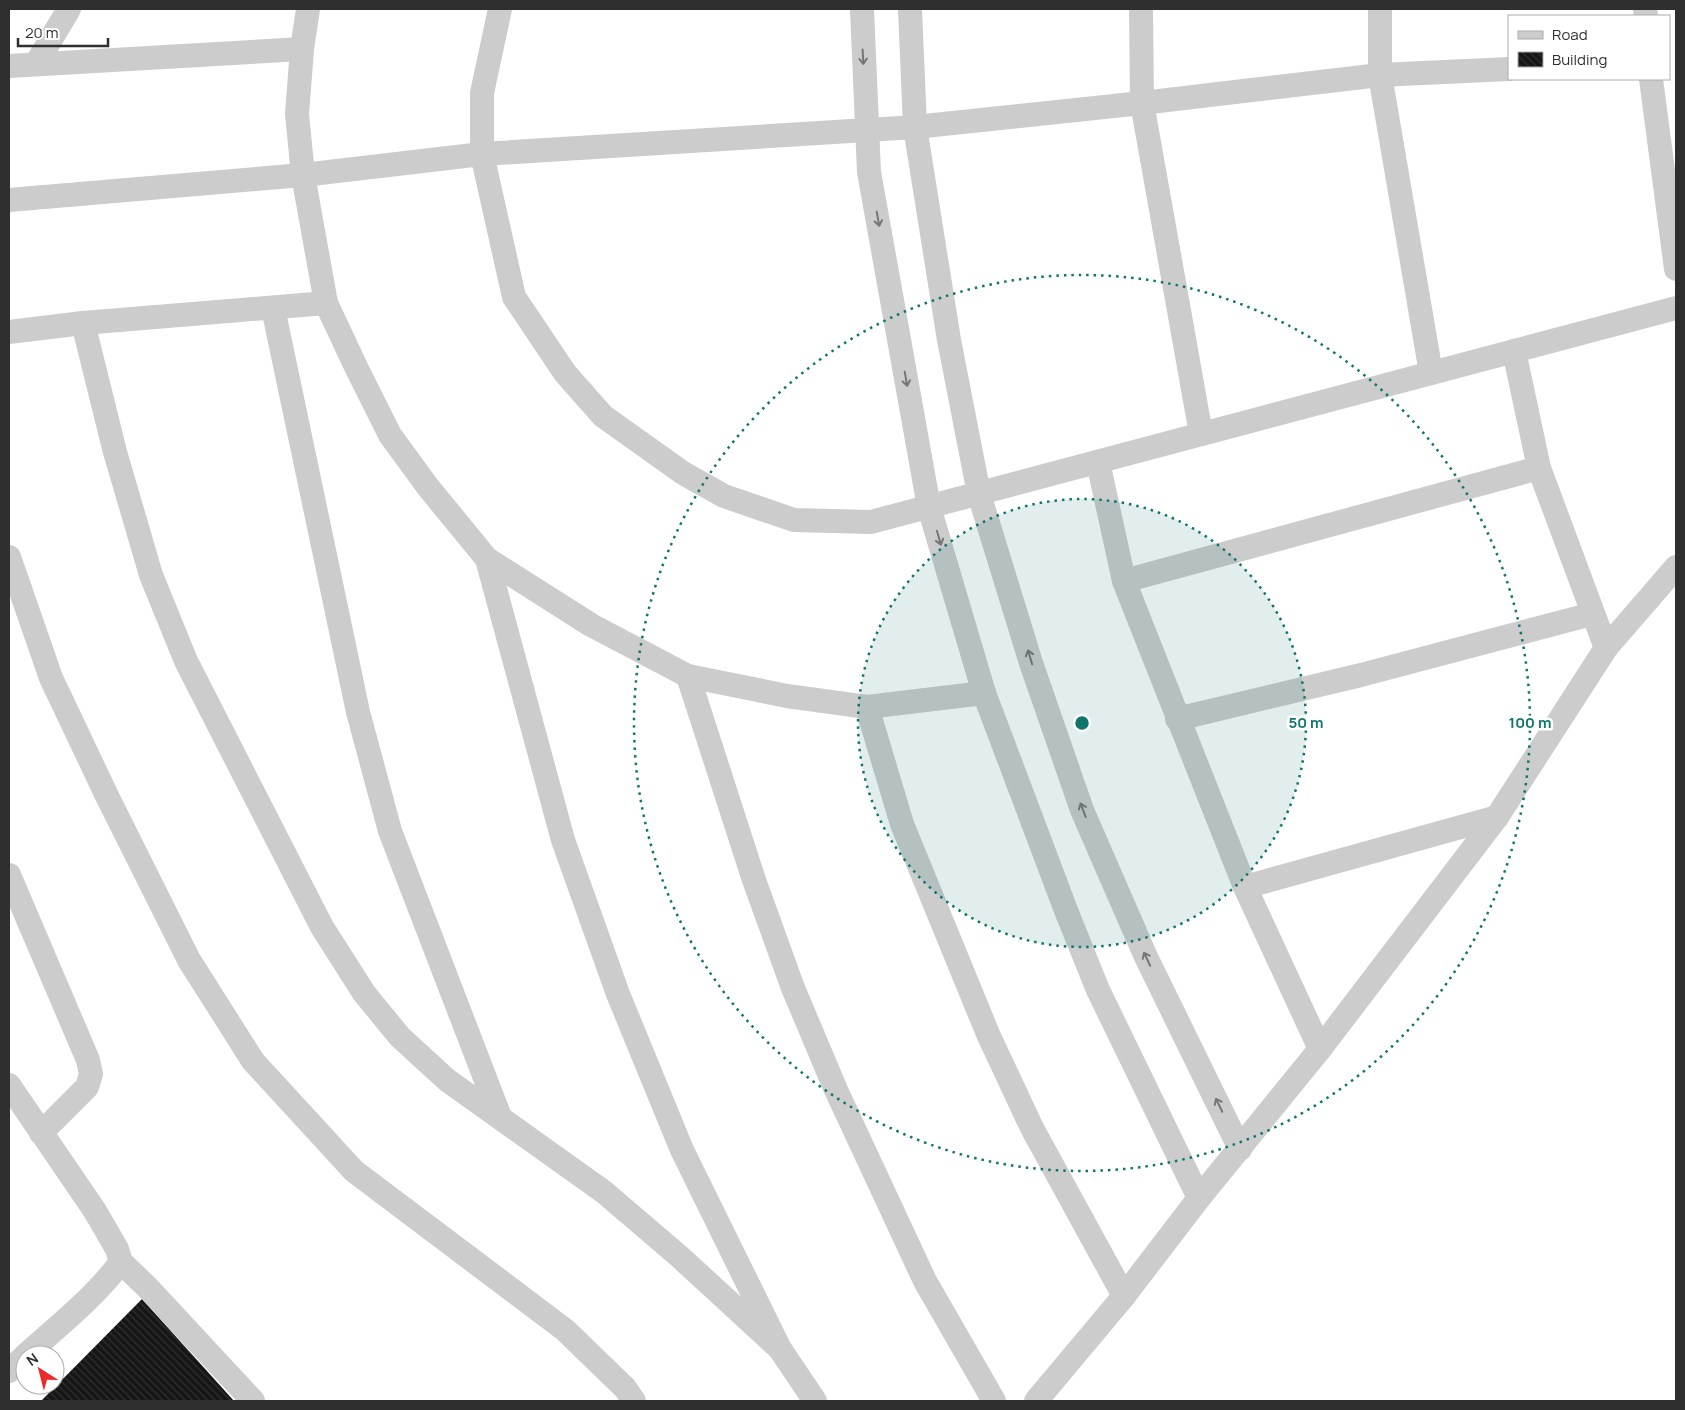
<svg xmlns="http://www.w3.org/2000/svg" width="1685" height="1410" font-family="Manrope,sans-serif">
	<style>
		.building { fill: url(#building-back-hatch); filter: url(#shadow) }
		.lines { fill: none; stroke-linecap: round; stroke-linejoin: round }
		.minor { stroke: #ccc; stroke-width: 24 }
		.oneway { stroke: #767676 }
		.ring { fill: none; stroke: #0f766e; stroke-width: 2.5; stroke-dasharray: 2.5 5 }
		.centre { fill: #0f766e; stroke: #fff; stroke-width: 2.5 }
		.ring-label { font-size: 15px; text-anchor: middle; font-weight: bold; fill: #0f766e; stroke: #fff; stroke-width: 5; stroke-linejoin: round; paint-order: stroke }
	</style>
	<defs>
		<pattern id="building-back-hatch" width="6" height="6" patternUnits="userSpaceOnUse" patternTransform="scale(1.25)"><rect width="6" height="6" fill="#161616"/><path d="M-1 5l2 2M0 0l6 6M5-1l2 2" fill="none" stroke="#303030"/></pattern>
		<filter id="shadow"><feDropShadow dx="3" dy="5.5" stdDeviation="1" flood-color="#0004"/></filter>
	</defs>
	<rect width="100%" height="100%" fill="#fff"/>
	<polygon class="building" points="142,1299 234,1401 41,1401"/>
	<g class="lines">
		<g class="minor">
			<polyline points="308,9 302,49 297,114 303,175 326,303 357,369 390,435 428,487 487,559 591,625 688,676 787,696 867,707 984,693"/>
			<polyline points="500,9 482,93 482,154 514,297 565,373 603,416 683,473 724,496 794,520 871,522 1676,308"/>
			<polyline points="862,9 869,172 929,507 984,693 1067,913 1098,990 1199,1198"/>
			<polyline points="910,9 915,127 949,340 979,494 1031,663 1082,810 1146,957 1240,1149"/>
			<polyline points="1141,9 1142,103 1201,434"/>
			<polyline points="1380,9 1380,75 1431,373"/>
			<polyline points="1645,9 1646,16"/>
			<polyline points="36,64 69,9"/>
			<polyline points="9,66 302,49"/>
			<polyline points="1651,79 1676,269"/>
			<polyline points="9,200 303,175 482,154 915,127 1142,103 1380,75 1509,69"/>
			<polyline points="273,308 358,712 390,831 500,1117"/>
			<polyline points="83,323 115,452 151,575 186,661 322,927 364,993 400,1037 447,1080 604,1192 680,1257 780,1349"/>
			<polyline points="9,332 83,323 326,303"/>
			<polyline points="1514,351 1539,468 1606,648"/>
			<polyline points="1098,462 1124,581 1245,887 1320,1049"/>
			<polyline points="9,557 51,678 107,796 189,960 253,1061 354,1171 565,1330 625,1388 634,1401"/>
			<polyline points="487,559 563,840 618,994 682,1150 780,1349 815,1401"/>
			<polyline points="1124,581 1539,468"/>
			<polyline points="688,676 754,880 793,988 836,1090 925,1281 994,1401"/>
			<polyline points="867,707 902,824 988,1034 1032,1128 1124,1296"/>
			<polyline points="1177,719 1361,675 1592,614"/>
			<polyline points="9,875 88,1060 91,1074 87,1087 41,1133"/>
			<polyline points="1245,887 1497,817"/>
			<path d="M9,1085L95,1211L117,1249L121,1262C95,1297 58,1326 26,1355"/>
			<polyline points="121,1262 147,1287 253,1401"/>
			<polyline points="9,1371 25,1356"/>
			<polyline points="1036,1401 1124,1296 1199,1198 1320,1049 1497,817 1606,648 1676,567"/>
		</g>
	</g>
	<defs><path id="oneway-shaft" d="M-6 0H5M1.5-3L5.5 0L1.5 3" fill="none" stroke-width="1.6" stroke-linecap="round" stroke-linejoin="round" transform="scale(1.25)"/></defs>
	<g class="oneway">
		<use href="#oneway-shaft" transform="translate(863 57) rotate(87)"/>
		<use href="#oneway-shaft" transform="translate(878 219) rotate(80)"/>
		<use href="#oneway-shaft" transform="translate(906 379) rotate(80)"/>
		<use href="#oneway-shaft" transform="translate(939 538) rotate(74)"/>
		<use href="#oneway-shaft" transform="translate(1030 657) rotate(-107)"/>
		<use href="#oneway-shaft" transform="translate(1083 810) rotate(-111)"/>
		<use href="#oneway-shaft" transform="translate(1147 959) rotate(-115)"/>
		<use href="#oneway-shaft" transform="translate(1219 1105) rotate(-116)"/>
	</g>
	<circle cx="1082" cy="723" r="224" fill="#0f766e" fill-opacity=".12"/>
	<g class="ring">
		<circle cx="1082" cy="723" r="224"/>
		<circle cx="1082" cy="723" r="448"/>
	</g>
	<circle cx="1082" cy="723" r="8" class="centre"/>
	<g class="ring-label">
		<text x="1306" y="728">50 m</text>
		<text x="1530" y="728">100 m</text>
	</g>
	<rect width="1685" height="1410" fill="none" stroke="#2f2f2f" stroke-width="20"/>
	<rect x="1508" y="15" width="162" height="65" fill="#ffffff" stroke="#acacac"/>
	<rect x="1518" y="31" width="25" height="8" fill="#cccccc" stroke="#acacac"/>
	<text x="1552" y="40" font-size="15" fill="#2f2f2f">Road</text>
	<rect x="1518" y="52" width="25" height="15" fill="url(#building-back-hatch)" stroke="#acacac"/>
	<text x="1552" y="65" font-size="15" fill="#2f2f2f">Building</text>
	<g transform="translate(40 1370) rotate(324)"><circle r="24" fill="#ffffff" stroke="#acacac"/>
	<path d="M0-4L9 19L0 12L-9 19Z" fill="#ec2a2a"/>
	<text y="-8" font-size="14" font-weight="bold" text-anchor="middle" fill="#2f2f2f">N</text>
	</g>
	<path d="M18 38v8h90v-8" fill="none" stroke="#2f2f2f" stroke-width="2.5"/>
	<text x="25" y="38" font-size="15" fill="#2f2f2f" stroke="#ffffff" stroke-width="4" paint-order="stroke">20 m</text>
</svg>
